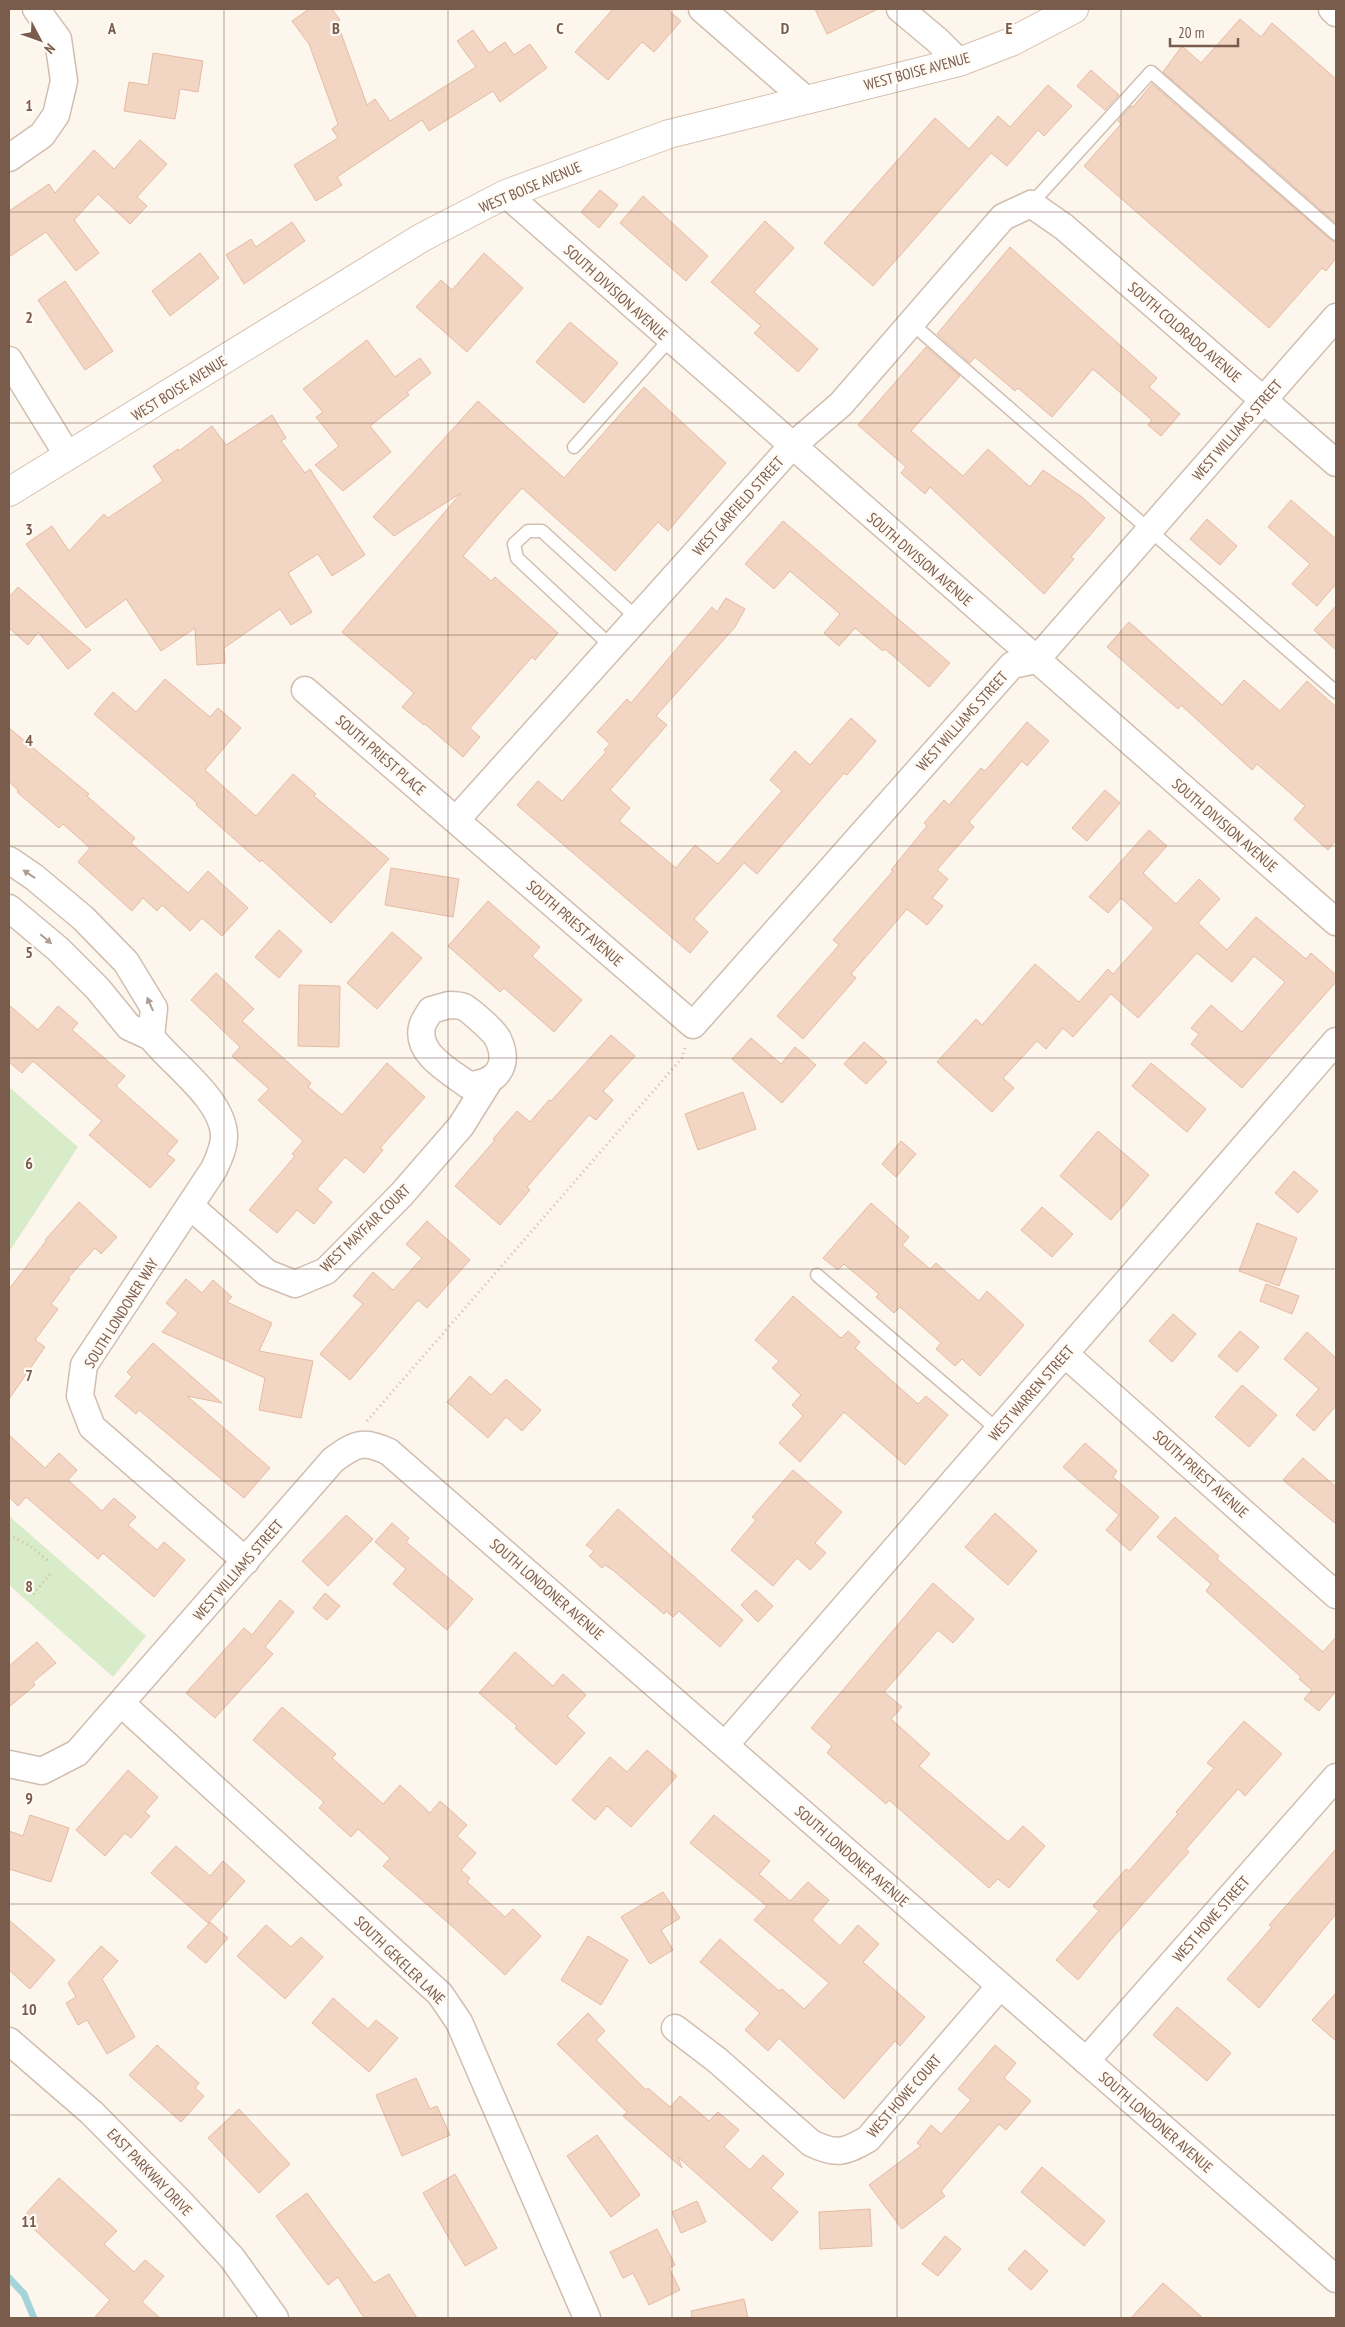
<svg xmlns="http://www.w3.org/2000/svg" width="1345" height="2327" font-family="'PT Sans Narrow',sans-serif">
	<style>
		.green { fill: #d8ecc9 }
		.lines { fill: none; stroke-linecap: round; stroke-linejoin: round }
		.stream { stroke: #a5d3da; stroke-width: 7 }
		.building { fill: #f3d5c3; stroke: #e6bba3 }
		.lane-casing { stroke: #d1beb0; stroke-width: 15 }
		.street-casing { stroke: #d1beb0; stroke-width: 29 }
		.secondary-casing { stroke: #d6c0b0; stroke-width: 30 }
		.path { stroke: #d9b8a5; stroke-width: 3; stroke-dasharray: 1 4; stroke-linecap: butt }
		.lane { stroke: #fff; stroke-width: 12 }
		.street { stroke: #fff; stroke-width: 26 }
		.secondary { stroke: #fff; stroke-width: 28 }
		.oneway { fill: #af9d94 }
		.grid { fill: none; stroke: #7a5c4d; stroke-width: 1; stroke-opacity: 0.55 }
		.labels { text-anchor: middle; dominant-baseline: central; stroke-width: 4.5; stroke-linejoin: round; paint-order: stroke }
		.street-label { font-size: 15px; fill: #7a5c4d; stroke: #fffaf3 }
		.grid-label { font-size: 16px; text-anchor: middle; font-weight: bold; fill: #7a5c4d; stroke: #fffaf3; stroke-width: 4.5; stroke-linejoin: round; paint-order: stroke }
	</style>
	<rect width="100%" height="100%" fill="#fdf6ec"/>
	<g class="green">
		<polygon points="9,1087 78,1147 9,1252"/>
		<polygon points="9,1516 146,1636 113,1677 9,1585"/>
	</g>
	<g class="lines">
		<polyline class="stream" points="9,2278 24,2294 34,2318"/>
	</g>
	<g class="building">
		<polygon points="309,9 332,9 340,20 337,22 367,105 375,99 390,121 476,67 457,41 473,30 489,53 505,42 514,55 530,44 547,68 500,102 493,91 429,131 422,120 337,177 342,185 316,201 294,165 338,138 332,129 338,124 309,44 292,21"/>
		<polygon points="613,9 667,9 681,21 654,52 642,42 608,80 575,52"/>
		<polygon points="815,9 878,9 827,34"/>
		<polygon points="1240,19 1261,37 1272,23 1336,79 1336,223 1163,72 1182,46 1201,63"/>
		<polygon points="153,53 203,61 198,92 180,89 175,119 124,111 129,82 148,85"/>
		<polygon points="1091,70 1119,95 1105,110 1077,86"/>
		<polygon points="1152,84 1331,240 1336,242 1336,258 1326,271 1322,268 1269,328 1084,166 1121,124 1118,121 1131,106 1133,107"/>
		<polygon points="1048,85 1072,106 1044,136 1038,130 1007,166 991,153 873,286 824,243 935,118 969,149 998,116 1010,127"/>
		<polygon points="140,140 167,164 137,197 147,206 130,224 98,194 74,220 99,253 76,271 46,232 9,257 9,211 49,184 55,193 94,150 114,169"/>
		<polygon points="600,190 618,205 599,228 581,212"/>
		<polygon points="643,196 708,256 686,281 620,223"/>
		<polygon points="765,221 794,248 754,292 818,349 798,372 754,333 761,326 711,282"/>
		<polygon points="292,222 305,241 244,284 226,255 251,239 256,247"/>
		<polygon points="1010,247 1157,378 1149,387 1180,414 1161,436 1148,425 1152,420 1093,369 1052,417 1018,388 1015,391 975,357 970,363 937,334"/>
		<polygon points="200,253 219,278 170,316 152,291"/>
		<polygon points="484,253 523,288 467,352 416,307 441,280 452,290"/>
		<polygon points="65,281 113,351 85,370 38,300"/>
		<polygon points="570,322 618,363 584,403 536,362"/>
		<polygon points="367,340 395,377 420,358 431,373 407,392 409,395 370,426 391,452 343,491 315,465 339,446 316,417 323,412 303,389"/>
		<polygon points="926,347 960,376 911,431 963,476 988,449 1030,487 1043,470 1082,497 1105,518 1071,557 1074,559 1044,594 930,487 925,494 901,473 906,467 858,425"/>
		<polygon points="644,387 726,463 668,531 658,522 615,571 522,488 497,516 463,556 491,581 495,577 558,633 535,660 532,657 470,728 480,737 463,757 425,724 424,725 402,707 414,693 342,632 461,493 394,536 373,517 478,401 564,478"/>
		<polygon points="272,415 286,438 281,441 305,473 310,469 365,555 332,576 318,554 288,573 312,612 291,625 280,609 224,648 225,663 197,665 195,628 161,651 126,599 86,628 26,544 52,526 69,551 104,514 108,518 163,481 153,466 178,449 179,451 212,426 226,445"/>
		<polygon points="1291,500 1336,539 1336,584 1317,606 1292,584 1310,564 1268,527"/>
		<polygon points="1207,519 1237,546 1220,565 1190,539"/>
		<polygon points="783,521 950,663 929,687 885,649 883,651 855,628 839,646 824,633 840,614 790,571 774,589 745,564"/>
		<polygon points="18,587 91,650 68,669 38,632 28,645 9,628 9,597"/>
		<polygon points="726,598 745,609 735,627 656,716 667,725 610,790 630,808 619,821 676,868 695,845 718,864 782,791 770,780 795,751 810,765 851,718 876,741 847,775 844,773 757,874 744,863 694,919 708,932 690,953 517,805 538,781 562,801 606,752 604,750 610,744 597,732 627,699 631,703 712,607 717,612"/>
		<polygon points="1336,606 1336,650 1314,630"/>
		<polygon points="1129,622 1222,705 1244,680 1280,711 1307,681 1336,707 1336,840 1328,850 1294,819 1305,806 1257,764 1252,770 1181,705 1178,709 1107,647"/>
		<polygon points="165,679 210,717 218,708 241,728 205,770 256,816 293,774 316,794 314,796 389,859 331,923 262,860 260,862 196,805 197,803 94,714 113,692 136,712"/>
		<polygon points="1027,722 1049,741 1027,766 1022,761 969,822 974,827 937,870 948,879 932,898 943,906 927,925 907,909 851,974 856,978 803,1039 777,1016 839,945 833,940 893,871 891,870 927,826 924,823 944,800 949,805 981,768 985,771"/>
		<polygon points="9,728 89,794 87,796 135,838 131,843 188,893 208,871 248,908 222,936 202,918 190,931 162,905 157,911 143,898 132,911 78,862 90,848 63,824 59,828 17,792 19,791 9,782"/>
		<polygon points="1105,790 1120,803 1087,841 1072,828"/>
		<polygon points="1149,830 1167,846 1143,873 1176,904 1199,879 1220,899 1198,923 1227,950 1256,917 1306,959 1311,953 1336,975 1336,982 1242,1088 1191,1044 1199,1034 1191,1028 1211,1005 1242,1032 1285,982 1254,956 1232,982 1197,953 1138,1018 1111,994 1073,1037 1063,1028 1046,1049 1037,1041 1003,1078 1014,1088 992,1112 937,1062 976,1019 982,1025 1035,964 1079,1002 1108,969 1113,974 1154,928 1121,898 1108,913 1089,897"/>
		<polygon points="391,868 459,879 453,917 385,905"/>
		<polygon points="488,901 540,947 532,956 582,1000 554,1032 504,988 500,992 448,946"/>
		<polygon points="279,930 302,951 279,978 255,957"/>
		<polygon points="392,932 422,958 377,1009 347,983"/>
		<polygon points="216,973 254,1009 242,1021 311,1083 308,1087 342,1115 387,1063 425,1097 380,1148 383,1150 364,1173 345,1157 317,1189 332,1202 314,1224 297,1210 277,1233 249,1210 295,1156 292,1154 303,1141 258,1100 269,1089 232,1056 240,1047 191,1000"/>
		<polygon points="299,985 340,986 339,1047 298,1046"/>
		<polygon points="9,1005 38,1030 58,1006 78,1023 72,1030 125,1076 116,1086 178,1141 167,1154 175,1160 150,1188 89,1135 102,1121 33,1061 22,1073 9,1062"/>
		<polygon points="611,1035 635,1056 603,1091 613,1100 596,1120 589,1115 527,1187 530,1190 500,1225 455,1186 495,1140 493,1139 517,1111 530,1122 549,1100 551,1101"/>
		<polygon points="751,1038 781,1064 795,1047 816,1065 782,1103 732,1059"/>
		<polygon points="864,1042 887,1062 866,1084 844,1064"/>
		<polygon points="1151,1063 1206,1109 1187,1132 1132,1086"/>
		<polygon points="743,1092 756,1129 698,1150 685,1114"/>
		<polygon points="1098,1131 1149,1175 1111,1220 1060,1176"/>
		<polygon points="901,1141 916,1154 896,1177 882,1164"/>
		<polygon points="1294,1171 1318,1191 1298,1213 1275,1193"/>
		<polygon points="79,1202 117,1237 101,1254 95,1248 68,1278 70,1279 51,1304 58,1309 35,1340 45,1347 9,1399 9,1289 46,1241 45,1240"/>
		<polygon points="871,1203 909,1237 902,1245 930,1269 936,1263 979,1301 987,1291 1024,1325 980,1376 962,1359 955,1366 936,1349 941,1343 900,1307 894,1313 876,1297 879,1294 844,1264 838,1270 823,1258"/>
		<polygon points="1042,1207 1073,1234 1052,1257 1021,1230"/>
		<polygon points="427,1221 470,1260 427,1308 418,1300 350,1380 320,1354 363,1304 353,1296 373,1272 393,1290 422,1258 406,1244"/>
		<polygon points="1257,1223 1297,1238 1279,1286 1239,1271"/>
		<polygon points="186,1279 202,1293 213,1280 232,1297 227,1302 272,1323 259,1351 313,1361 301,1418 259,1410 265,1378 162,1332 178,1313 166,1303"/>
		<polygon points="1266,1284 1299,1296 1292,1314 1260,1301"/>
		<polygon points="793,1296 841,1338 848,1331 860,1342 855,1348 918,1404 926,1396 948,1415 905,1465 844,1412 800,1462 779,1443 803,1416 792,1405 801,1395 772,1368 779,1361 755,1340"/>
		<polygon points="1173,1314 1196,1334 1172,1362 1149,1341"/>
		<polygon points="1240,1331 1259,1347 1237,1372 1218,1356"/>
		<polygon points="1307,1332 1336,1358 1336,1406 1314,1431 1296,1415 1319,1389 1284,1359"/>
		<polygon points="153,1343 222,1403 187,1396 270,1468 244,1498 139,1410 136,1414 115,1396 132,1377 127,1372"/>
		<polygon points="470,1376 491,1395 506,1379 541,1410 522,1431 506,1417 488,1438 447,1402"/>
		<polygon points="1242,1385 1277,1415 1249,1447 1215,1417"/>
		<polygon points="9,1435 45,1468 59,1453 77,1470 68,1480 102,1511 114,1498 136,1517 128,1525 157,1550 164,1542 185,1560 154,1597 103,1553 98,1559 26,1497 18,1506 9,1497"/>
		<polygon points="1085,1443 1117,1471 1113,1477 1159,1517 1130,1551 1106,1530 1119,1515 1063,1467"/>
		<polygon points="1303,1458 1336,1487 1336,1524 1283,1480"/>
		<polygon points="793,1470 842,1512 815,1543 826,1553 810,1570 797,1558 773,1586 731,1550 756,1520 752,1517"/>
		<polygon points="618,1509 743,1620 720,1647 679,1611 673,1617 666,1611 664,1614 614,1571 605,1565 602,1568 589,1556 594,1551 586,1545"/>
		<polygon points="995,1513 1037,1551 1008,1585 965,1547"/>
		<polygon points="346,1515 373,1539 328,1586 302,1561"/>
		<polygon points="1175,1517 1219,1556 1217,1559 1323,1652 1336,1637 1336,1691 1319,1711 1304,1699 1312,1690 1299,1679 1301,1677 1206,1591 1211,1584 1157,1537"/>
		<polygon points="392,1523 409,1538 406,1542 473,1599 447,1630 393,1584 406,1569 375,1542"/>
		<polygon points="933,1583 974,1619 953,1643 938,1630 884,1692 902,1707 891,1719 930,1754 919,1766 1008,1842 1023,1826 1045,1846 1009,1888 998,1879 989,1888 889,1800 886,1804 827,1753 832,1746 811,1728"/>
		<polygon points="756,1590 773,1606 758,1622 741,1605"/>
		<polygon points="325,1593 340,1606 327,1620 313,1608"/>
		<polygon points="280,1600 294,1612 265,1647 273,1654 215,1718 186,1693 244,1628 252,1635"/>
		<polygon points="37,1642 56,1663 33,1682 35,1685 9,1707 9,1666"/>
		<polygon points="515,1652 553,1686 563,1674 586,1695 567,1716 585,1733 556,1765 515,1728 517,1726 479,1693"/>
		<polygon points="282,1707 336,1754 332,1758 383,1804 400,1785 430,1813 440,1801 467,1825 457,1836 476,1853 461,1870 470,1878 467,1882 505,1917 513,1909 541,1936 505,1975 453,1927 383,1866 390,1858 358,1829 351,1837 319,1808 324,1802 253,1740"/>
		<polygon points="1244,1721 1282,1754 1245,1796 1238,1789 1186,1849 1189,1852 1109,1942 1078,1980 1056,1960 1099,1911 1093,1906 1126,1869 1129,1871 1178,1814 1176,1812 1214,1768 1207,1763"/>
		<polygon points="647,1750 677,1776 631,1827 607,1806 595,1820 572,1800 610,1757 627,1772"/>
		<polygon points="128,1770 158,1797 145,1812 150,1816 131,1838 125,1833 105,1856 76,1830"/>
		<polygon points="30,1815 69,1828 51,1882 9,1869 9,1831 23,1836"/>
		<polygon points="714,1815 770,1861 759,1874 790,1901 808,1882 829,1900 812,1920 840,1946 858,1925 879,1944 863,1962 925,2017 900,2046 895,2041 844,2099 779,2038 768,2051 745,2030 760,2013 700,1962 720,1939 779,1991 782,1989 804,2009 829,1983 754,1920 767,1906 690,1843"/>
		<polygon points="176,1846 210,1876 223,1861 245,1881 208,1923 151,1873"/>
		<polygon points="1336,1849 1336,1914 1259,2008 1227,1979 1272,1927 1269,1925"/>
		<polygon points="663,1892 680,1918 661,1930 673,1950 650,1964 621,1917"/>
		<polygon points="9,1920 55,1960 30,1989 9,1970"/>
		<polygon points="210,1922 228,1938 206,1963 187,1947"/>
		<polygon points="266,1925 291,1947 301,1937 323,1957 285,1999 237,1956"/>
		<polygon points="588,1936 628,1960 601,2005 561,1980"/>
		<polygon points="101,1946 118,1961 102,1979 135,2037 107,2054 87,2020 78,2025 66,2003 76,1997 68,1983"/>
		<polygon points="1336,1993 1336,2041 1312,2020"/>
		<polygon points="333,1998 368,2029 376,2020 398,2038 369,2072 312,2023"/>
		<polygon points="1177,2007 1231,2053 1207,2081 1153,2035"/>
		<polygon points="588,2013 605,2031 596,2040 646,2090 648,2088 670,2107 680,2096 709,2121 718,2112 739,2130 724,2147 750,2170 763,2155 784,2174 771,2188 798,2212 772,2241 678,2157 682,2168 623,2116 627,2112 557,2044"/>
		<polygon points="157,2045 199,2083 195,2088 204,2096 181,2122 129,2075"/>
		<polygon points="995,2045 1016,2063 1004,2078 1031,2101 1006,2130 999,2124 941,2191 945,2196 902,2229 869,2185 921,2146 917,2143 931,2125 941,2134 971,2100 958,2089"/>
		<polygon points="416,2078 430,2109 437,2106 450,2135 402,2156 376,2095"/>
		<polygon points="239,2109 290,2164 259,2193 208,2138"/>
		<polygon points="597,2135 640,2195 611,2217 567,2156"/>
		<polygon points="1042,2167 1105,2221 1084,2246 1021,2192"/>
		<polygon points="455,2174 497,2248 465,2266 423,2193"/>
		<polygon points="59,2178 117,2231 104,2244 134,2272 145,2260 164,2276 142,2302 160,2318 94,2318 110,2300 22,2218"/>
		<polygon points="307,2193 374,2283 389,2274 417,2318 364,2318 338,2277 328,2285 276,2216"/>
		<polygon points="697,2201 706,2222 681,2233 672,2212"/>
		<polygon points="870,2209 872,2246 820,2249 819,2212"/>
		<polygon points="657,2229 675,2265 669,2268 680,2290 649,2305 633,2273 623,2278 610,2252"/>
		<polygon points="945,2236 961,2249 938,2276 922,2264"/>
		<polygon points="1025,2250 1048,2271 1031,2290 1008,2269"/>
		<polygon points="1163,2283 1203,2318 1131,2318"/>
		<polygon points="744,2299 748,2318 692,2318 691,2311"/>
	</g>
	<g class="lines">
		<g class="lane-casing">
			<g id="lane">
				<polyline points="1031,204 1151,72 1336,234"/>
				<polyline points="910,322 1336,692"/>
				<polyline points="574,447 670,339"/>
				<polyline points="612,647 517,558 514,544 528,531 542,531 637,618"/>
				<polyline points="817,1275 998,1430"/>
			</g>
		</g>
		<g class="street-casing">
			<g id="street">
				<polyline points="702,9 805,99"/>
				<polyline points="900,9 937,40 959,62"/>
				<polyline points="1332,9 1336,13"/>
				<polyline points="9,158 42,135 56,115 64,81 58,39 36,9"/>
				<polyline points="506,194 1336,922"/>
				<polyline points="9,360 68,456"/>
				<polyline points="305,690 693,1025 1012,665 1036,660 1336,317"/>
				<polyline points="456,820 791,447 841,404 1003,217 1031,204 1064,227 1336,463"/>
				<polyline points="9,860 34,877 83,918 126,962 154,1008 151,1037 129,1027 98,989 58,949 9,908"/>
				<path d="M449,1005C453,1005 460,1005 464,1007C471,1011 495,1032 498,1039C511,1067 495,1084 468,1085C450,1071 416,1054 422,1027C423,1021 428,1015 431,1010Z"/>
				<path d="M151,1037C172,1064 224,1100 224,1136C224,1148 219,1158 214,1169L84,1365L80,1396L92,1427L246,1561"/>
				<polyline points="190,1206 267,1273 295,1284 326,1271 401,1195 461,1126 489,1081"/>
				<polyline points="1065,1354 1336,1595"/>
				<polyline points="122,1704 440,1994 459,2022 587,2318"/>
				<polyline points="725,1745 1336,1041"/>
				<path d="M9,1764L42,1771L77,1753L333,1460C355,1444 363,1439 389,1452L1336,2279"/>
				<path d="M675,2028L717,2060L811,2143C836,2155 844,2153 868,2139L1000,1986"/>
				<polyline points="9,2041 92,2113 183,2205 232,2258 275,2318"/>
				<polyline points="1086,2061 1336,1777"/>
			</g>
		</g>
		<g class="secondary-casing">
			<polyline id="secondary" points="9,492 421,238 506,194 669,134 959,62 1011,42 1074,9"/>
		</g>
		<g class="path">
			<polyline points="367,1421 682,1058 685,1048"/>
			<polyline points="9,1535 30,1546 48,1561"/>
			<polyline points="33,1594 51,1573"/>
		</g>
		<use href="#lane" class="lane"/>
		<use href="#street" class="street"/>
		<use href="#secondary" class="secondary"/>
	</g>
	<defs><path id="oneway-solid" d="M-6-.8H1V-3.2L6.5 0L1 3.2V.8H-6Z" transform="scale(1.25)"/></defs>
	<g class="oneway">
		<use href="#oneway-solid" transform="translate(29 874) rotate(-146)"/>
		<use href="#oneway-solid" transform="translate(46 939) rotate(40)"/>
		<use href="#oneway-solid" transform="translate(150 1004) rotate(-114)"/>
	</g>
	<path class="grid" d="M224,9V2318M448,9V2318M672,9V2318M897,9V2318M1121,9V2318M9,212H1336M9,423H1336M9,635H1336M9,846H1336M9,1058H1336M9,1269H1336M9,1481H1336M9,1692H1336M9,1904H1336M9,2115H1336"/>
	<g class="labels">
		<g class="street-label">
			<text transform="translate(917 71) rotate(-15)">WEST BOISE AVENUE</text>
			<text transform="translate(530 187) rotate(-23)">WEST BOISE AVENUE</text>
			<text transform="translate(616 292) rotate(42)">SOUTH DIVISION AVENUE</text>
			<text transform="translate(1185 332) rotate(41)">SOUTH COLORADO AVENUE</text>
			<text transform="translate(179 388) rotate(-32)">WEST BOISE AVENUE</text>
			<text transform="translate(1237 430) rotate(-49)">WEST WILLIAMS STREET</text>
			<text transform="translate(738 506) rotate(-48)">WEST GARFIELD STREET</text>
			<text transform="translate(920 559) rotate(41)">SOUTH DIVISION AVENUE</text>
			<text transform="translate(962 721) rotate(-48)">WEST WILLIAMS STREET</text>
			<text transform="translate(381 755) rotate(41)">SOUTH PRIEST PLACE</text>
			<text transform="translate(1225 825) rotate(41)">SOUTH DIVISION AVENUE</text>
			<text transform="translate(575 923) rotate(41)">SOUTH PRIEST AVENUE</text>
			<text transform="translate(365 1228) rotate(-44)">WEST MAYFAIR COURT</text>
			<text transform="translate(121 1313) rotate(-58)">SOUTH LONDONER WAY</text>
			<text transform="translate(1031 1393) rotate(-49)">WEST WARREN STREET</text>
			<text transform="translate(1201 1474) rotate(42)">SOUTH PRIEST AVENUE</text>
			<text transform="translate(238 1570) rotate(-49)">WEST WILLIAMS STREET</text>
			<text transform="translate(547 1589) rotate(41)">SOUTH LONDONER AVENUE</text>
			<text transform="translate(852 1856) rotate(41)">SOUTH LONDONER AVENUE</text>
			<text transform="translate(1211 1919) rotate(-49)">WEST HOWE STREET</text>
			<text transform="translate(400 1960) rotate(44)">SOUTH GEKELER LANE</text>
			<text transform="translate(904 2096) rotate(-49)">WEST HOWE COURT</text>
			<text transform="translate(1156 2122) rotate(41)">SOUTH LONDONER AVENUE</text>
			<text transform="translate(150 2172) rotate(46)">EAST PARKWAY DRIVE</text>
		</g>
	</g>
	<g class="grid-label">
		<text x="112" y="34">A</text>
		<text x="336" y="34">B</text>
		<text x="560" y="34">C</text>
		<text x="785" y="34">D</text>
		<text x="1009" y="34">E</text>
		<text x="29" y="111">1</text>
		<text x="29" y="323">2</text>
		<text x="29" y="535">3</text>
		<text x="29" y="746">4</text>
		<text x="29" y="958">5</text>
		<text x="29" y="1169">6</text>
		<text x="29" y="1381">7</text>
		<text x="29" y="1592">8</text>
		<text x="29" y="1804">9</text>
		<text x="29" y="2015">10</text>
		<text x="29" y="2227">11</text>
	</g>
	<rect width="1345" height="2327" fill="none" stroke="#7a5c4d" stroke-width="20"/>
	<g transform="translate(40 40) rotate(131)" stroke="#fffaf3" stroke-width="4" paint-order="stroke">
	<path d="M0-4L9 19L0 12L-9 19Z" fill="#7a5c4d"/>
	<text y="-8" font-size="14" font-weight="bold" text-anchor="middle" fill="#7a5c4d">N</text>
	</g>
	<path d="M1170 38v8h68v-8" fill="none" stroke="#7a5c4d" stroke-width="2.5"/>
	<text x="1178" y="38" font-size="15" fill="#7a5c4d" stroke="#fffaf3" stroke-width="4" paint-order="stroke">20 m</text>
</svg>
